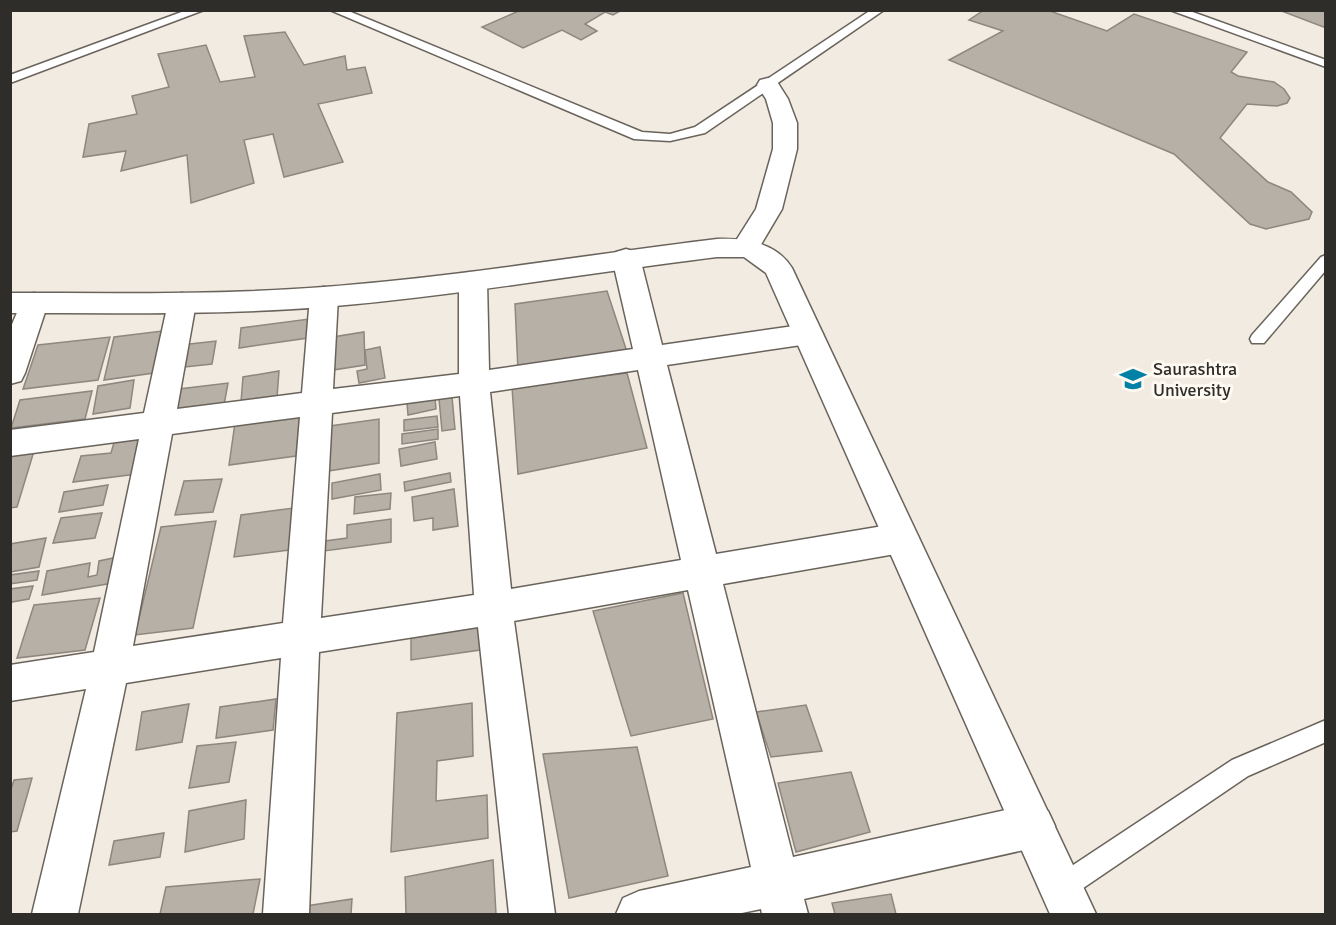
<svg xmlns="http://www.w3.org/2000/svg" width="1336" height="925" font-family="Signika,sans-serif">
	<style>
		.building { fill: #b7b0a7; stroke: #8e877f; stroke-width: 1.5 }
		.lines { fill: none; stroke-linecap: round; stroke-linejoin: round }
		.lane-casing { stroke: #69635b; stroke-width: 3 }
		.street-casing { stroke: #69635b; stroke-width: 3 }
		.secondary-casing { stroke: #69635b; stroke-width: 3 }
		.lane { fill: #fff; fill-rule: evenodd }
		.street { fill: #fff; fill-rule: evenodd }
		.secondary { fill: #fff; fill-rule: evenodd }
		.labels { text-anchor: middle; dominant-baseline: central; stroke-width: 6; stroke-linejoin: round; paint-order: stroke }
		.poi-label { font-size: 18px; fill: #2f2d29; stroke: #fef9f1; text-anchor: start }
	</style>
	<rect width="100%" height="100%" fill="#f2ebe2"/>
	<g class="building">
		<polygon points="521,10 622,10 613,15 605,12 585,24 597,31 581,40 562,30 523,48 482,27"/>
		<polygon points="984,10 1047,10 1107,31 1134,14 1247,52 1231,72 1238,76 1274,82 1284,89 1290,98 1287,103 1277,106 1247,104 1220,138 1268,182 1291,192 1312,212 1309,219 1266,229 1250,224 1174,154 949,60 1003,31 969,20"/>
		<polygon points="1279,10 1326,10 1326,28"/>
		<polygon points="285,32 304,65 345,56 347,70 365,67 372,93 318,104 343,162 284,177 273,134 244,140 254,183 191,203 187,155 121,171 126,151 83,157 89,124 137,114 132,96 169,87 158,54 206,45 220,82 255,77 244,36"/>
		<polygon points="607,291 628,355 518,371 515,304"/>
		<polygon points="309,319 308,338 239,348 241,328"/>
		<polygon points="162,331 154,373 104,380 114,337"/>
		<polygon points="364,332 365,365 333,370 333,337"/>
		<polygon points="110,337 98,380 23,389 38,345"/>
		<polygon points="216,341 212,364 176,368 181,345"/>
		<polygon points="380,347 385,378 359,383 357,371 367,369 365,350"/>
		<polygon points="279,371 277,397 241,402 243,377"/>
		<polygon points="627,373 647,448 518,474 512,387"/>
		<polygon points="134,380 130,408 93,414 98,386"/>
		<polygon points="228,383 224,405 174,411 179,389"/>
		<polygon points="92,391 85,419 11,428 20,400"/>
		<polygon points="452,397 455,429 442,431 439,399"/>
		<polygon points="435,398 436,409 408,415 407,403"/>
		<polygon points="300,415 296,456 229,465 235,423"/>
		<polygon points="437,416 438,427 404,431 404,420"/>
		<polygon points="379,419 379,463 328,471 330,426"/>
		<polygon points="438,429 438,439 402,444 402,434"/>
		<polygon points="146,436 137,474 73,482 81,456 111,453 115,439"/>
		<polygon points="435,442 437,459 401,466 399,449"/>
		<polygon points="34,451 17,507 10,508 10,454"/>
		<polygon points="450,473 451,482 405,491 404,482"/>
		<polygon points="380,474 381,490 332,499 332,483"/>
		<polygon points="222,479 213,512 175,515 184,481"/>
		<polygon points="108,485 103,505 59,512 64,492"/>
		<polygon points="454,489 458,526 433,530 433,518 414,521 412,497"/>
		<polygon points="391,493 390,509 354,514 355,497"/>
		<polygon points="301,507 297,549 234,557 241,515"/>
		<polygon points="102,513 95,538 53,543 61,518"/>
		<polygon points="391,519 391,542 324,551 325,541 347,538 347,525"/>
		<polygon points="216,521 193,628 135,635 161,527"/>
		<polygon points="46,538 39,567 10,572 10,544"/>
		<polygon points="118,557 113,583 42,595 47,571 90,563 88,577 97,575 99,561"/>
		<polygon points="39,571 37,580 10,584 10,575"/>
		<polygon points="33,586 29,599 12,602 10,607 10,589"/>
		<polygon points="683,593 713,719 631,736 593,611"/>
		<polygon points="100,598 85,650 17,658 34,605"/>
		<polygon points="479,627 480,650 411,660 411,638"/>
		<polygon points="276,699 273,730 216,738 220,707"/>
		<polygon points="472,703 473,756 437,761 436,801 487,795 488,838 391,852 397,713"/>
		<polygon points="189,704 182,742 136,750 142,712"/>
		<polygon points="806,705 822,751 771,757 756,712"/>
		<polygon points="236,742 229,782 189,788 197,746"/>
		<polygon points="637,747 668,876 569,898 543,754"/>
		<polygon points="851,772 870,832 796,852 778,783"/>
		<polygon points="32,778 17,831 10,832 10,792 14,780"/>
		<polygon points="246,800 244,839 185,852 189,811"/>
		<polygon points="164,833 160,857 109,865 114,841"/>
		<polygon points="493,860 496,914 406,914 405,877"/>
		<polygon points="260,879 253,914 160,914 166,887"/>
		<polygon points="891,894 896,914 835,914 832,903"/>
		<polygon points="352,899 351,914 306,914 306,906"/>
	</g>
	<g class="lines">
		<g class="lane-casing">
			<g id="lane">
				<polygon points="187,10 204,10 10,83 10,75"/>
				<polygon points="330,10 346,10 642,132 670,134 695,127 871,10 884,10 705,133 670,141 634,139"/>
				<polygon points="1170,10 1187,10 1326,60 1326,67"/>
				<polygon points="1326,255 1326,270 1264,343 1252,343 1250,339 1252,335 1321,257"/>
				<polygon points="1326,720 1326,742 1248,776 1070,897 1061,900 1052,897 1049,888 1052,879 1232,760"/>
			</g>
		</g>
		<g class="street-casing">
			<g id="street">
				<polygon points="768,78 776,80 788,99 797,123 797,149 782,209 756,253 746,256 736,253 732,247 756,209 773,149 773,123 766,99 757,85 760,80"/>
				<path d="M626,249L636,252L640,258L662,345L808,324L818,327L823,334L818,341L808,344L667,365L716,554L901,523L913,528L919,538L913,548L901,553L723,584L793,857L1033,804L1048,811L1055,826L1048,841L1033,848L804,899L808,914H762L761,909L737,914H616L623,898L639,891L751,867L688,590L514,621L555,914H509L478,627L319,652L309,914H263L281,658L126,683L78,914H32L86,689L10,701V665L94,652L139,439L10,456V430L144,413L168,303L172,296L182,293L192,296L196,303L177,409L302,393L310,297L314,290L324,287L334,290L338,297L333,389L459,374V281L463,274L473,272L483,274L487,281L489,370L633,349L612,258L616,252ZM638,370L681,560L511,589L490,392ZM460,396L474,595L321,618L332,413ZM300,417L283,623L133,646L172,434Z"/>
				<polygon points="34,293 44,296 48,303 25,373 21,381 10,384 10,329 24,296"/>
			</g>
		</g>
		<g class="secondary-casing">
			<path id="secondary" d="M717,239C745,238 776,242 792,268L1096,914H1050L766,273L744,257H717C586,273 456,296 324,307C220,315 115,313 10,313V293C115,293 220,295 324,287C456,277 586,255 717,239Z"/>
		</g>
		<use href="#lane" class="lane"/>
		<use href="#street" class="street"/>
		<use href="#secondary" class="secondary"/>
	</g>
	<defs>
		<g id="university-bare" transform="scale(2.07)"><path d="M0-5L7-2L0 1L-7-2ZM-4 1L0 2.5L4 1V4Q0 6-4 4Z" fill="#0081a5" stroke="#fef9f1" stroke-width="2.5" paint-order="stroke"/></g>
	</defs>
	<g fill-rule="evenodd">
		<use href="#university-bare" x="1133" y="379"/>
	</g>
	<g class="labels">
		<g class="poi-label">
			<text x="1153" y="369">Saurashtra<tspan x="1153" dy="21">University</tspan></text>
		</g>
	</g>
	<rect width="1336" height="925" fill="none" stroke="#2f2d29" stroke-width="24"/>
</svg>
